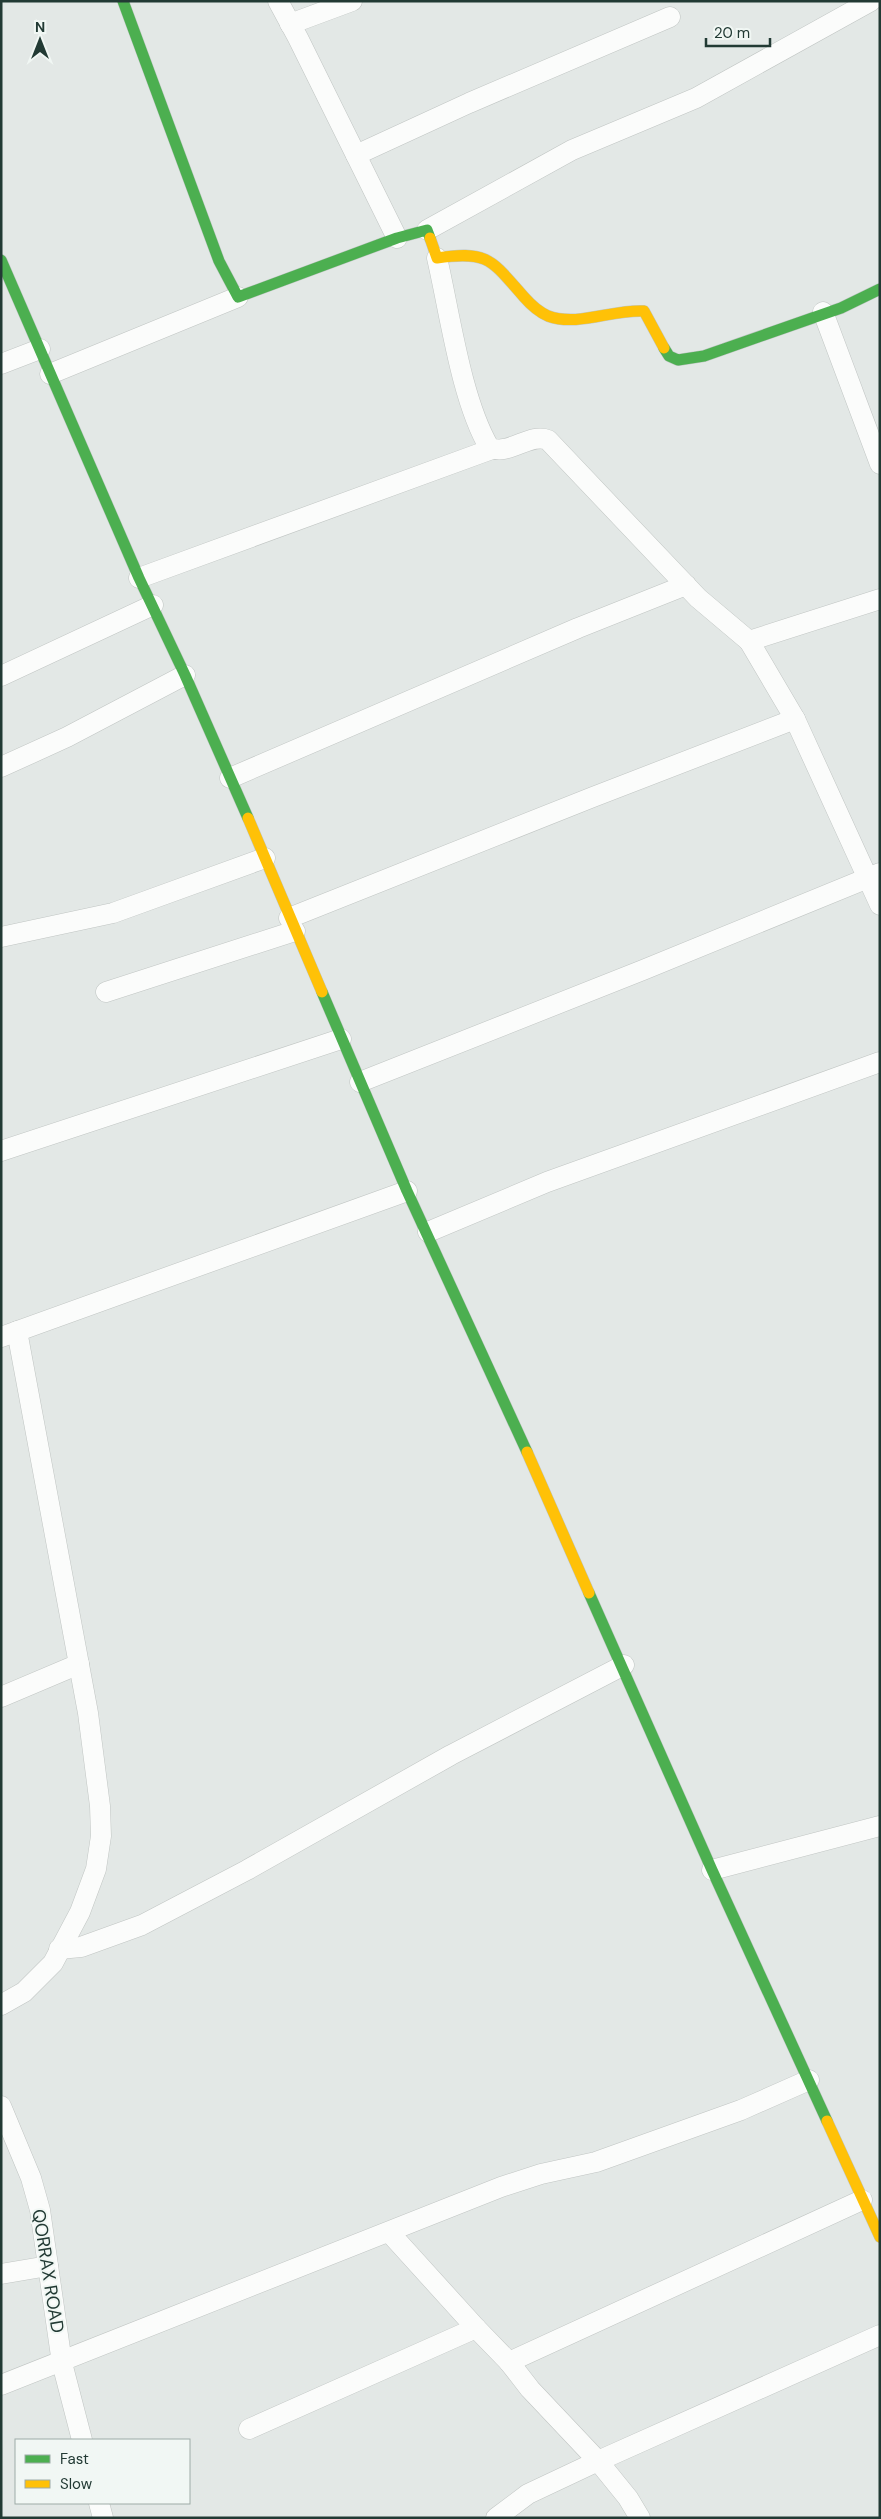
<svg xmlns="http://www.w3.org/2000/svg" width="881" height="2519" font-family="'DM Sans',sans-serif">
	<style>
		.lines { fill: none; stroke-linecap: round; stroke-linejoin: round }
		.street-casing { stroke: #c0c5c3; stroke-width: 21 }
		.fast-casing { stroke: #bfc6c3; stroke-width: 12 }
		.slow-casing { stroke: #bfc6c3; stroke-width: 12 }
		.street { stroke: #fbfcfb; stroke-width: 20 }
		.fast { stroke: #4caf50; stroke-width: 11 }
		.slow { stroke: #ffc107; stroke-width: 11 }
		.labels { text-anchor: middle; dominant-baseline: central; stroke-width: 4; stroke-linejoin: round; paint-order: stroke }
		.street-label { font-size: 18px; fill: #223a34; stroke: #f1f7f4 }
	</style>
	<rect width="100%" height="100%" fill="#e3e8e6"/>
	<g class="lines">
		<g class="street-casing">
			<g id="street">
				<polyline points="278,1 298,38 397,238"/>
				<polyline points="290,24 352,1"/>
				<polyline points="356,155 469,103 670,17"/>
				<polyline points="427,230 572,150 696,98 871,1"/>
				<path d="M437,258C450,314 461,399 489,447C508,457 530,432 548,440L698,598L749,641"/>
				<polyline points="823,312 880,464"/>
				<polyline points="1,364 40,349"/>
				<polyline points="50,374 238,297"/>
				<polyline points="139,578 492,449"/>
				<polyline points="1,676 153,605"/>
				<polyline points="795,719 880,905"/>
				<polyline points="1,767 67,737 185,675"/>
				<polyline points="230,778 578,628 686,585"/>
				<polyline points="289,918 593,797 795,719 749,641 880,599"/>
				<polyline points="1,937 113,913 265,858"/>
				<polyline points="106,992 295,931"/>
				<polyline points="360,1082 643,970 880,873"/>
				<polyline points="1,1151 341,1039"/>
				<polyline points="428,1232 547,1182 880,1062"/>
				<polyline points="1,1337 407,1191"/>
				<polyline points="1,1697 79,1664"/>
				<polyline points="712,1870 880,1826"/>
				<polyline points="59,1949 81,1947 142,1925 247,1870 451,1755 624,1665"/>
				<polyline points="1,2005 24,1992 53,1963 80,1912 96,1869 101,1836 100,1806 88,1713 17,1331"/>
				<polyline points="1,2106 31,2178 40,2210 62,2363 82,2440"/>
				<polyline points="389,2232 476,2328 509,2362"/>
				<polyline points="1,2274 48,2266"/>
				<polyline points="1,2385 501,2187 541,2174 596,2162 741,2110 809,2080"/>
				<polyline points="249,2429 476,2328"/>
				<polyline points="99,2503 103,2518"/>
				<polyline points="496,2518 528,2494 598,2461 530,2389 509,2362 862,2200"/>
				<polyline points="640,2518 628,2498 598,2461 880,2335"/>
			</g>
		</g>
		<g class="fast-casing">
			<g id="fast">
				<polyline points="123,1 219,261 238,297 397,238 427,230 430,238"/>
				<polyline points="1,260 139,578 185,675 248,818"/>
				<polyline points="664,348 669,356 678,360 704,356 841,308 880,289"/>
				<polyline points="322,992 407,1191 527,1452"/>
				<polyline points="589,1593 712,1870 827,2121"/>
			</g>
		</g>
		<g class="slow-casing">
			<g id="slow">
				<path d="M430,238L437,258C489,250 492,261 524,297C531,305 539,312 548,316C578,327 613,309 644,311L664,348"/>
				<polyline points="248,818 322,992"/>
				<polyline points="527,1452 589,1593"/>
				<polyline points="827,2121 880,2237"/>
			</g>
		</g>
		<use href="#street" class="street"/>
		<use href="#fast" class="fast"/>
		<use href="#slow" class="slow"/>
	</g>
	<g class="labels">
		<g class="street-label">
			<text transform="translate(48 2271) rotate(81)">QORRAX ROAD</text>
		</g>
	</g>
	<rect width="881" height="2519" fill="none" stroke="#223a34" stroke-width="5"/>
	<rect x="15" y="2439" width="175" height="65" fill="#f1f7f4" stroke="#9eaba7"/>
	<rect x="25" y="2455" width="25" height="8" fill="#4caf50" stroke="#9eaba7"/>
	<text x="60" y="2464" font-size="15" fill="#223a34">Fast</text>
	<rect x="25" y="2480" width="25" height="8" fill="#ffc107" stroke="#9eaba7"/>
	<text x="60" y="2489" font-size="15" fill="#223a34">Slow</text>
	<g transform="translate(40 40)" stroke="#f1f7f4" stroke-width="4" paint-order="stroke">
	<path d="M0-4L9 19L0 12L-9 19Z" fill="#223a34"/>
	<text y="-8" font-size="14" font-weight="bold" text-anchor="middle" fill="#223a34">N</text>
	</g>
	<path d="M706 38v8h64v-8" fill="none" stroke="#223a34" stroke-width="2.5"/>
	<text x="714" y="38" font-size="15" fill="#223a34" stroke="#f1f7f4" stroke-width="4" paint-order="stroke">20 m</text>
</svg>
